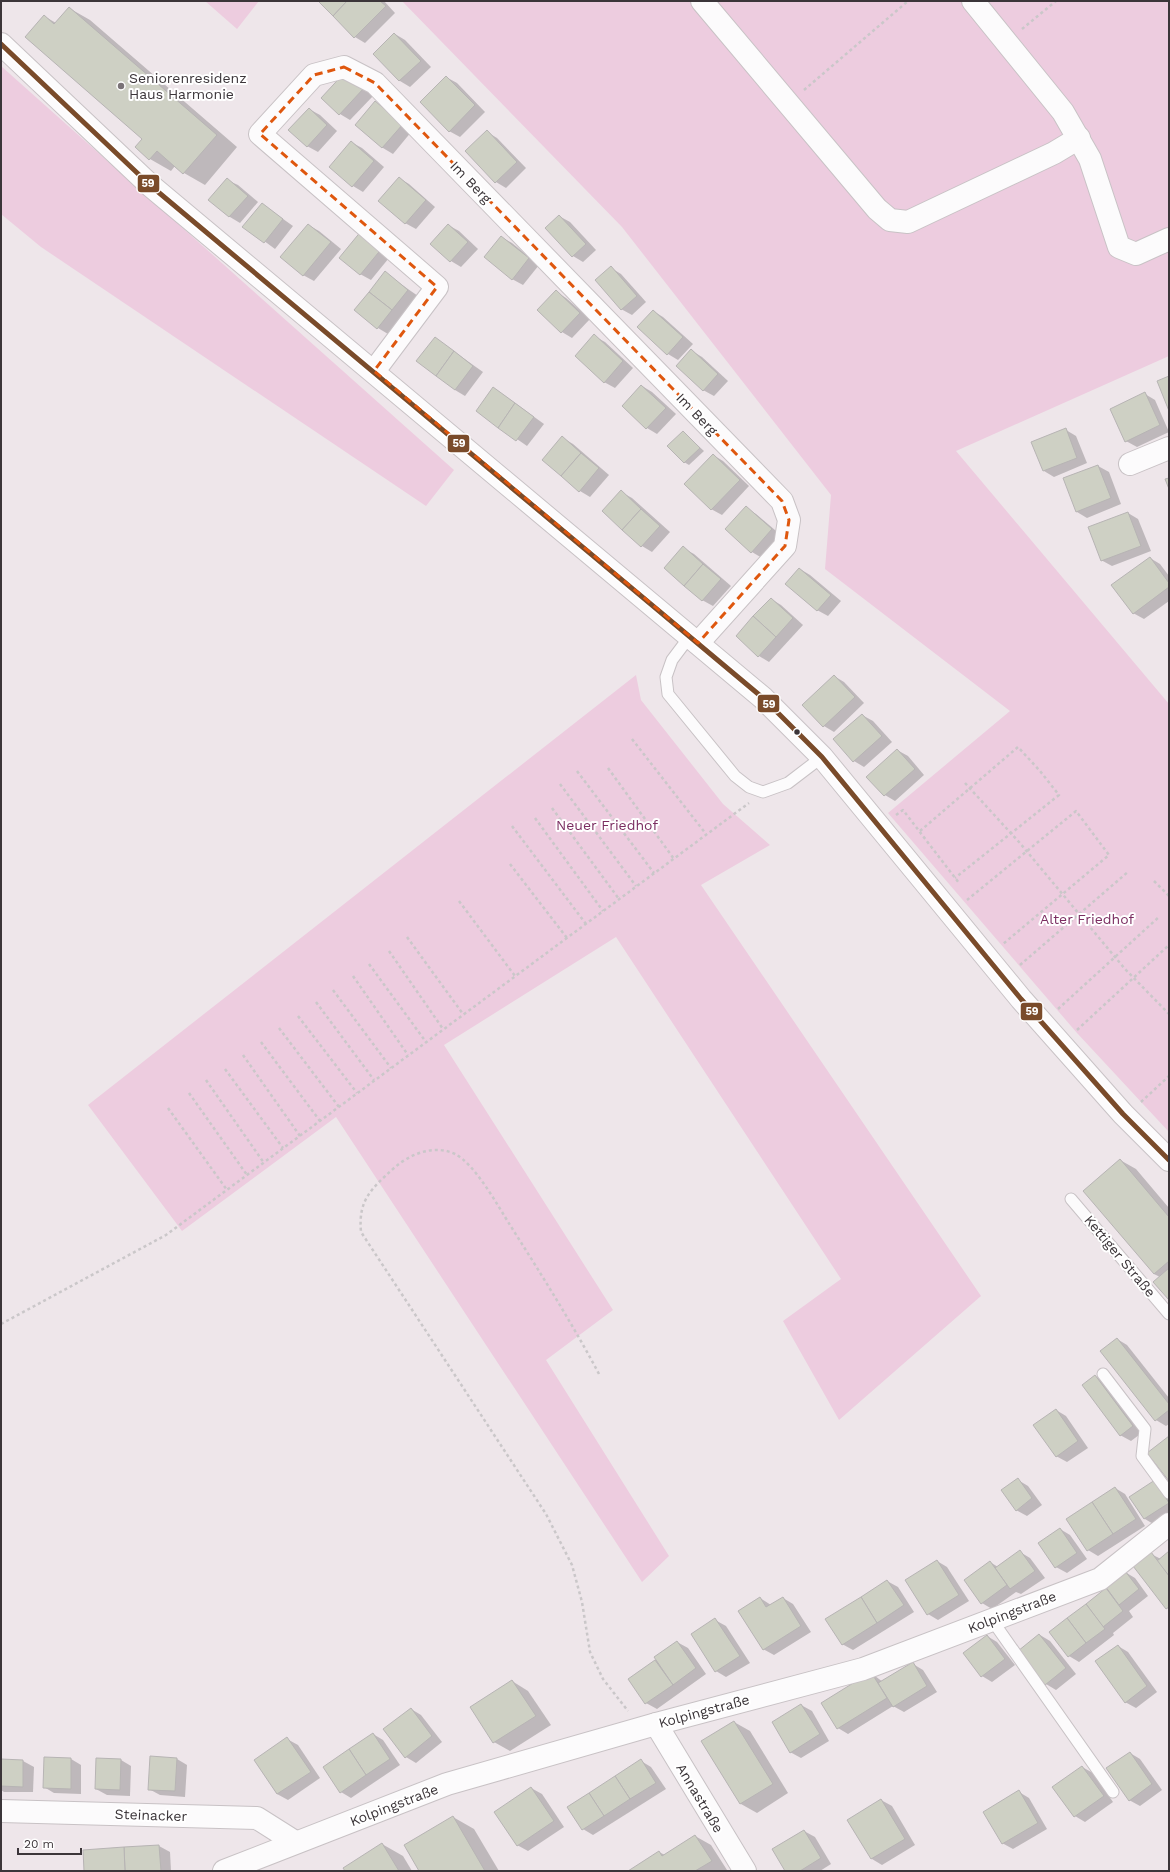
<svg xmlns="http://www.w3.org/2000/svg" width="1170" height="1872" font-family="'Work Sans',sans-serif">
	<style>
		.green { fill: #edccdf }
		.shadow { fill: #0003 }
		.building { fill: #ced0c4; stroke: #b7b4b4 }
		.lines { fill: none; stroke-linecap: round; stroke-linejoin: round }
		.service-casing { stroke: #c8c2c5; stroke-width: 13 }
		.minor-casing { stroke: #c8c2c5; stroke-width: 24 }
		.path { stroke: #cac7c9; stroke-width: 2.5; stroke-dasharray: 3 3; stroke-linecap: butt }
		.service { stroke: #fcfbfc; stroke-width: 11 }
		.minor { stroke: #fcfbfc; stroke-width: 22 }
		.bus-1-casing { stroke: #fff; stroke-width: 8 }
		.bus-1 { stroke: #7a4b2a; stroke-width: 5 }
		.marked { fill: none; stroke: #df570e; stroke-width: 3; stroke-dasharray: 8 5; stroke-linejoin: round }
		.poi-dot { fill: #7a7377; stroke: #fff; stroke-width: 1.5 }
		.bus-dot { fill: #3b3539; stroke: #fff; stroke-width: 1.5 }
		.labels { text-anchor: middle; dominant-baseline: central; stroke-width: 4; stroke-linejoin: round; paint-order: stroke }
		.poi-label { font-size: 14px; fill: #3b3539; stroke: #fff; text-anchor: start }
		.street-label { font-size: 14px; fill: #3b3539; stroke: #fff }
		.park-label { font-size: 14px; fill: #7b2d61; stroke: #fff }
		.line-badge { stroke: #fff; stroke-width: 1.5 }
		.badge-label { font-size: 11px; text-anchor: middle; font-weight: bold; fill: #fff }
	</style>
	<rect width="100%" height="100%" fill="#eee6ea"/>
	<g class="green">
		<polygon points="205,1 259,1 237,29"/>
		<polygon points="402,1 1169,1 1169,356 956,451 1169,704 1169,1132 1077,1033 888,813 1010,711 825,569 831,495 622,227"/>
		<polygon points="1,66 454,470 426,506 41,247 1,214"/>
		<polygon points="636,675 641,700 723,804 770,845 701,885 981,1296 839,1420 783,1321 841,1279 616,937 444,1045 613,1310 546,1360 669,1556 642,1582 336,1117 182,1231 88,1105"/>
	</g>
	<g class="shadow">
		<polygon points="319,1 384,1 395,13 365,43 355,37"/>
		<polygon points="69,8 90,20 237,147 205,185 184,173 175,166 171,171 150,159 136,147 144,139 44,16 56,23"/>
		<polygon points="395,34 405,40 431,67 410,87 400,81 374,54"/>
		<polygon points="346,73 374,95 350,120 340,114"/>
		<polygon points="446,77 457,83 485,112 460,137 449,131"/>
		<polygon points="375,102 386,108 412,131 393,154 383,148 356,125"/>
		<polygon points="309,109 320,115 337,131 318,152 307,146"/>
		<polygon points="487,132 497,138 526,168 506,188 496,182"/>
		<polygon points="351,142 362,148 384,167 363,192 353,186 331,167"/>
		<polygon points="399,178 409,184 435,207 416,229 405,223"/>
		<polygon points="227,180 238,185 258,202 240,223 230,217 210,200"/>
		<polygon points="262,204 293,226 275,249 244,226"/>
		<polygon points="559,216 570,222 596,250 583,262 573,256 547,228"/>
		<polygon points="308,225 319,231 341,249 314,281 303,275"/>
		<polygon points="448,225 459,231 478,249 461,267 451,261 432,244"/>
		<polygon points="362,231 393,253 371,280 360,274"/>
		<polygon points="501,237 512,243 539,265 523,285 512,279"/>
		<polygon points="611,268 621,274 646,302 632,315 621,309"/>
		<polygon points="385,273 418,296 388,334 378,328"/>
		<polygon points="556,292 566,298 590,319 572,338 562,332 538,310"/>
		<polygon points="653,311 663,317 693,344 678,360 668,354"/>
		<polygon points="594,336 605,342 633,368 615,388 604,382"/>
		<polygon points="435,338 483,372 465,396 455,390"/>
		<polygon points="692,351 702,357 728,381 714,396 703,390"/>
		<polygon points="642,386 652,392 676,414 657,434 647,428 623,406"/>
		<polygon points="494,388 544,424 527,446 477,411"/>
		<polygon points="1145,394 1155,400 1169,432 1137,447 1126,441"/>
		<polygon points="1066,430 1076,436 1087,463 1054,477 1044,471"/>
		<polygon points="683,432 704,451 689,465 684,462"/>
		<polygon points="563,438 573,444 609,475 590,497 580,491"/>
		<polygon points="713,455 723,461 749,486 722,515 711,509"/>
		<polygon points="1098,466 1109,472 1121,504 1087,518 1077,512 1064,479"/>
		<polygon points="621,492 632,498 670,532 652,552 642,546"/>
		<polygon points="746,508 756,514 782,536 762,558 752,552"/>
		<polygon points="1128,513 1138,519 1151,551 1112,566 1101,560"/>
		<polygon points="683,548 694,554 731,586 713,606 702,600"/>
		<polygon points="1150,558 1160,564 1169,576 1169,601 1144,619 1133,613"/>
		<polygon points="800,569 810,575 841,601 828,616 817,610"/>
		<polygon points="771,599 781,605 803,625 769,662 759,656"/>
		<polygon points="834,676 844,682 864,703 834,732 824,726 804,705"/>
		<polygon points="862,715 873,721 892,742 864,767 854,761"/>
		<polygon points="897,750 908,756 924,775 895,801 885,795"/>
		<polygon points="1120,1160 1136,1169 1169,1208 1169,1299 1160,1277 1154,1274"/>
		<polygon points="1117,1339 1127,1345 1169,1398 1169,1424 1166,1426 1156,1420 1101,1351"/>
		<polygon points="1095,1376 1106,1382 1143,1432 1131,1441 1120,1435"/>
		<polygon points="1056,1410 1066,1416 1088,1448 1067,1462 1056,1456"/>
		<polygon points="1018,1480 1028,1486 1042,1505 1027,1516 1016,1510"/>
		<polygon points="1115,1488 1125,1494 1145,1526 1098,1556 1088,1550"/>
		<polygon points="1169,1493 1169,1515 1155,1525 1145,1519 1131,1497"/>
		<polygon points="1060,1529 1070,1535 1087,1559 1067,1573 1056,1567"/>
		<polygon points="1020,1552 1030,1558 1045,1578 1021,1594 1016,1592 992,1609 982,1603 990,1562 998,1567"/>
		<polygon points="1169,1553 1169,1610 1134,1566 1151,1554 1161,1559"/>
		<polygon points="937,1561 947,1567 969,1601 938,1620 928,1614"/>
		<polygon points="1125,1572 1135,1578 1148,1596 1129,1611 1133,1617 1113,1633 1114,1635 1079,1662 1069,1656 1051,1632 1108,1589"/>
		<polygon points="887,1581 898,1587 914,1612 853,1650 842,1644"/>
		<polygon points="760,1598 771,1605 783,1598 793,1604 811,1632 774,1655 763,1649"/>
		<polygon points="715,1620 726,1626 750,1663 726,1677 716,1671"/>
		<polygon points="1040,1635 1050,1641 1076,1674 1056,1690 1046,1684"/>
		<polygon points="987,1636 997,1642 1015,1665 992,1682 982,1676"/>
		<polygon points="677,1642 688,1648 706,1674 657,1709 646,1703 629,1680 657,1660"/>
		<polygon points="1118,1646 1128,1652 1157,1692 1136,1708 1125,1702"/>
		<polygon points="913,1664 923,1670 937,1692 904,1712 893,1706 848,1734 838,1728 871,1673 883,1682"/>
		<polygon points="512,1681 528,1691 551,1725 510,1751 494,1742"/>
		<polygon points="801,1705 812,1711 829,1741 801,1758 790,1752"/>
		<polygon points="411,1709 421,1715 442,1742 416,1763 406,1757"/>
		<polygon points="734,1722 750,1731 788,1793 757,1813 741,1804 702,1742"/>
		<polygon points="373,1734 383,1740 400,1765 351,1798 341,1792"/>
		<polygon points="287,1739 298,1745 320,1778 288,1800 277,1794 255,1760"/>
		<polygon points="1130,1753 1140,1759 1162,1790 1140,1806 1129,1800"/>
		<polygon points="71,1759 81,1765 81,1794 54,1793 44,1787"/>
		<polygon points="177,1759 187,1765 185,1797 160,1795 149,1789"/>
		<polygon points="1,1760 23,1761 34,1767 33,1792 4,1792 1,1790"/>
		<polygon points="121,1760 131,1766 130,1796 107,1795 96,1789"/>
		<polygon points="641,1761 651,1767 666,1789 593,1835 583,1829"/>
		<polygon points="1082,1767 1093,1773 1113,1802 1085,1822 1075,1816"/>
		<polygon points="531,1788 542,1794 564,1827 528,1851 517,1845"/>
		<polygon points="1019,1792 1029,1798 1047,1829 1013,1849 1002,1843"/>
		<polygon points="881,1800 892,1806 915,1845 882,1865 872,1859 849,1820"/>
		<polygon points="453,1817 474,1829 499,1871 421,1871"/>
		<polygon points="804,1831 815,1837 831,1864 820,1871 787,1871"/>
		<polygon points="695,1836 711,1845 727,1870 630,1871 659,1852 665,1855"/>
		<polygon points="382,1844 403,1856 412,1871 346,1871"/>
		<polygon points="159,1846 170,1852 171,1871 85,1871"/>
	</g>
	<g class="building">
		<polygon points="318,1 347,1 333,16"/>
		<polygon points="347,1 380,1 386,6 354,38 333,16"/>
		<polygon points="69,7 217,135 183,174 157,151 149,160 135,147 142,139 25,37 44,15 54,24"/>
		<polygon points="394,33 421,61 399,81 373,54"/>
		<polygon points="346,71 364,88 339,115 321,98"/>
		<polygon points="446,76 475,105 449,132 420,102"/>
		<polygon points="375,101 403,124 382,148 355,125"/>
		<polygon points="309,108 327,125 307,147 288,130"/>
		<polygon points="487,130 517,162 495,183 465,151"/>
		<polygon points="351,141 374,161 352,187 329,167"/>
		<polygon points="399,177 426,200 405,224 378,201"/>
		<polygon points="227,178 248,196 229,217 208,200"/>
		<polygon points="262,203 283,219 264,243 242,227"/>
		<polygon points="559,215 586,244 572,257 545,228"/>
		<polygon points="308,224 331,242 303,276 280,257"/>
		<polygon points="448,224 468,242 450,262 430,244"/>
		<polygon points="362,230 383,247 360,275 339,258"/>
		<polygon points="501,236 529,258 512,280 484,257"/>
		<polygon points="611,266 637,296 621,310 595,280"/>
		<polygon points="385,271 408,290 392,310 369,292"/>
		<polygon points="556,290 580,313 561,333 537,310"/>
		<polygon points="369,292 392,310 377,329 354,310"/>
		<polygon points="653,310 683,337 667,355 637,327"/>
		<polygon points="594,334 623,361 604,383 575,356"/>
		<polygon points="435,337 454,351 436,376 416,361"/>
		<polygon points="691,349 718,374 703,391 676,366"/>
		<polygon points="454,351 473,366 455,390 436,376"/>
		<polygon points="1169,376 1169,411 1157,381"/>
		<polygon points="641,385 666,408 646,429 622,406"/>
		<polygon points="493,387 515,403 498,428 476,411"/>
		<polygon points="1145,392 1160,425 1125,442 1110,409"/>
		<polygon points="515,403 534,417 516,441 498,428"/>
		<polygon points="1066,428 1077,458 1043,471 1031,442"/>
		<polygon points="683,431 700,448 684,463 667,446"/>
		<polygon points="562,436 581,453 561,476 542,460"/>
		<polygon points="581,453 599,468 579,492 561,476"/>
		<polygon points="713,454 740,480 711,510 684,484"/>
		<polygon points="1098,465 1111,498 1076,512 1063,478"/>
		<polygon points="1169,478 1169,489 1165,479"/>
		<polygon points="621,490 641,509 622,530 602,511"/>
		<polygon points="746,506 772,529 751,553 725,529"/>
		<polygon points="641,509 660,526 641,547 622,530"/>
		<polygon points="1128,512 1141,546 1101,561 1088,527"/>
		<polygon points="683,546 703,564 684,586 664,568"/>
		<polygon points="1150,557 1169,583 1169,587 1133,614 1111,585"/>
		<polygon points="703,564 721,579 702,601 684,586"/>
		<polygon points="799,568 831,595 817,611 785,584"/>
		<polygon points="771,598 793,618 776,637 753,616"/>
		<polygon points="753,616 776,637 758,657 736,636"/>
		<polygon points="834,675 855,697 823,727 802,705"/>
		<polygon points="862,714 882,736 853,762 833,739"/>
		<polygon points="897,749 915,769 884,796 866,777"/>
		<polygon points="1120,1159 1169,1217 1169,1261 1154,1274 1083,1191"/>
		<polygon points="1169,1268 1169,1300 1153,1282"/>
		<polygon points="1117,1338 1169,1404 1169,1410 1155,1421 1100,1351"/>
		<polygon points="1095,1375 1133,1426 1120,1436 1082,1385"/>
		<polygon points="1056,1409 1078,1441 1056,1457 1033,1425"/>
		<polygon points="1169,1436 1169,1481 1147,1453"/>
		<polygon points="1018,1478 1032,1498 1016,1511 1001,1490"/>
		<polygon points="1155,1480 1169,1503 1144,1519 1129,1497"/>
		<polygon points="1115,1487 1136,1519 1113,1534 1092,1502"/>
		<polygon points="1092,1502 1113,1534 1087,1551 1066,1519"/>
		<polygon points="1060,1528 1077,1553 1055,1568 1038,1543"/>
		<polygon points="1020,1550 1035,1571 1010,1589 995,1568"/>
		<polygon points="1169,1551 1169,1576 1157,1561"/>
		<polygon points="1151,1552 1169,1576 1169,1607 1166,1609 1133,1566"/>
		<polygon points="937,1560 959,1595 927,1615 905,1580"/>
		<polygon points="990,1561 1007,1585 981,1604 964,1580"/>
		<polygon points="1125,1571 1139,1589 1119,1605 1105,1586"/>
		<polygon points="887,1580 904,1605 877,1623 861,1597"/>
		<polygon points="1106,1588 1123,1611 1103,1627 1086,1604"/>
		<polygon points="760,1597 766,1607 783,1597 801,1626 763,1650 738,1611"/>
		<polygon points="861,1597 877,1623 842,1645 825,1619"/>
		<polygon points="1086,1604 1105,1629 1086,1643 1067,1618"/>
		<polygon points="715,1618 740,1656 715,1672 691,1634"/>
		<polygon points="1067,1618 1086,1643 1068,1657 1049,1632"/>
		<polygon points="1039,1634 1066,1668 1045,1685 1018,1651"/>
		<polygon points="987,1635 1005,1659 981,1677 963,1653"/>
		<polygon points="677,1641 696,1668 673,1685 654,1657"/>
		<polygon points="1118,1645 1147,1686 1125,1703 1095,1661"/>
		<polygon points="655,1660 673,1685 645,1704 628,1679"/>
		<polygon points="913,1662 927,1686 893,1707 878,1683"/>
		<polygon points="871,1672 887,1698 837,1729 821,1703"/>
		<polygon points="512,1680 536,1716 493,1743 470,1707"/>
		<polygon points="801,1704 820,1734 790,1753 772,1722"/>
		<polygon points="411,1708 432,1736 405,1758 383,1729"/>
		<polygon points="734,1721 773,1784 740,1804 701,1741"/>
		<polygon points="373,1733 390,1759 366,1775 349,1749"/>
		<polygon points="287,1737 311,1772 277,1794 254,1760"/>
		<polygon points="349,1749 366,1775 340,1793 323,1767"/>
		<polygon points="1130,1752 1152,1784 1129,1801 1106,1768"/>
		<polygon points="150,1756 177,1758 175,1791 148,1790"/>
		<polygon points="44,1757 71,1758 71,1789 43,1788"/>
		<polygon points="96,1758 121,1759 120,1790 95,1789"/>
		<polygon points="1,1759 23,1760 23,1787 1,1786"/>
		<polygon points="641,1759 656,1783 630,1799 615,1776"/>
		<polygon points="1082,1766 1104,1796 1074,1817 1052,1787"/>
		<polygon points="615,1776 630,1799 604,1816 589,1793"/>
		<polygon points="531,1787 554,1821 517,1846 494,1812"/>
		<polygon points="1019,1790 1038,1823 1002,1844 983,1812"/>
		<polygon points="589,1793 604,1816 582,1830 567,1807"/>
		<polygon points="881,1799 905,1839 871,1859 847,1820"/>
		<polygon points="453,1816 485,1871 419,1871 404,1845"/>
		<polygon points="804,1830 821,1858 800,1871 785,1871 772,1849"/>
		<polygon points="695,1835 712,1861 695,1871 628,1871 659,1851 662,1856"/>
		<polygon points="382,1843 399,1871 345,1871 343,1868"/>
		<polygon points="159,1845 161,1871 125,1871 124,1847"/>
		<polygon points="124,1847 125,1871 84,1871 83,1850"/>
	</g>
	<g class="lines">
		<g class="service-casing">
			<g id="service">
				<polyline points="690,636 672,660 666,677 668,694 735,776 749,787 763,792 788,783 822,757"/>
				<polyline points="1071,1199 1169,1314"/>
				<polyline points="1103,1374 1145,1429 1142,1456 1169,1493"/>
				<polyline points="992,1620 1113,1792"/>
			</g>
		</g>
		<g class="minor-casing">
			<g id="minor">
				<polyline points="702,1 877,209 890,220 908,222 1054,153 1079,138"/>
				<polyline points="973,1 1063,112 1090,159 1119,247 1136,254 1169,239"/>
				<polyline points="1,44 151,186 763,698 822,757 1021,999 1123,1114 1169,1160"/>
				<polyline points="374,371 437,287 260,134 314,75 344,67 375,83 782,501 789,520 785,546 698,643"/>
				<polyline points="1130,464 1169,448"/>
				<polyline points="656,1724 745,1871"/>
				<polyline points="1,1811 257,1818 295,1842"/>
				<polyline points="224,1871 447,1784 656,1724 863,1669 1100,1579 1169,1524"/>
			</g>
		</g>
		<g class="path">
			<polyline points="1022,29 1056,1"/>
			<polyline points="804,90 908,1"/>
			<polyline points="632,739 706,834"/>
			<polyline points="608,768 674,859"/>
			<polyline points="577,771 654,873"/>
			<polyline points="965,783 1019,842 1125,969 1169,1014"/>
			<polyline points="560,784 636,886"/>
			<polyline points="552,808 619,899"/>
			<polyline points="896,815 903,810 959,883"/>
			<polyline points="535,818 603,911"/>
			<polyline points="512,826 586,924"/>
			<polyline points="920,831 1018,747 1040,771 1059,795 955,878"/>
			<polyline points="510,864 567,938"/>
			<polyline points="1154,881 1169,896"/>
			<polyline points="967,900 1076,811 1109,855 1003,944"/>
			<polyline points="459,901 515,976"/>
			<polyline points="407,937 463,1014"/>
			<polyline points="389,951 443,1029"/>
			<polyline points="369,964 426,1042"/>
			<polyline points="1020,965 1129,871"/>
			<polyline points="353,976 408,1055"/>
			<polyline points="333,990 391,1068"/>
			<polyline points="316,1002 374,1080"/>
			<polyline points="1058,1009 1160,916"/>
			<polyline points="298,1016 357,1093"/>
			<polyline points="279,1028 339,1107"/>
			<polyline points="1077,1030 1169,945"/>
			<polyline points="261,1042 320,1121"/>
			<polyline points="243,1055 300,1136"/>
			<polyline points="225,1069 283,1148"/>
			<polyline points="206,1080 264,1163"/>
			<polyline points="189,1093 247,1175"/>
			<polyline points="1141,1102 1169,1076"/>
			<polyline points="168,1108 227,1190"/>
			<polyline points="1,1324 166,1235 749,803"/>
			<path d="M599,1374C572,1323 541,1274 510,1225C498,1206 475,1164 455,1154C434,1144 410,1154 394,1168C371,1189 358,1200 361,1232L546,1514L572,1565L582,1602L590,1652L603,1679L628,1711"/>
		</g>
		<use href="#service" class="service"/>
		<use href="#minor" class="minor"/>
		<g class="bus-1-casing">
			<polyline id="bus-1" points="1,44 151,186 763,698 822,757 1021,999 1123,1114 1169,1160"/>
		</g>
		<use href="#bus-1" class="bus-1"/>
	</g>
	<path class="marked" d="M344,67L375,83L782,501L789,520L785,546L698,643L374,371L437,287L260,134L314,75Z"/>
	<circle class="poi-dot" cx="121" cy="86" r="4"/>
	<circle class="bus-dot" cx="797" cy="732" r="3.5"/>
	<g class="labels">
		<g class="poi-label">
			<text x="129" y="78">Seniorenresidenz<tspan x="129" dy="16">Haus Harmonie</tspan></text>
		</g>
		<g class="street-label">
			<text transform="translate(471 182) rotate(46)">Im Berg</text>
			<text transform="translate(697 414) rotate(46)">Im Berg</text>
			<text transform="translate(1120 1256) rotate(50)">Kettiger Straße</text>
			<text transform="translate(1012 1612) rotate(-21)">Kolpingstraße</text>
			<text transform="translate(704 1711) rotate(-15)">Kolpingstraße</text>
			<text transform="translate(700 1798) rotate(59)">Annastraße</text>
			<text transform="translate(394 1805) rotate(-21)">Kolpingstraße</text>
			<text transform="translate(151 1815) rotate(2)">Steinacker</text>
		</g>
		<g class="park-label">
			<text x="607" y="825">Neuer Friedhof</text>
			<text x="1087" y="919">Alter Friedhof</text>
		</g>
	</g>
	<g class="line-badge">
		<rect x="137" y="174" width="23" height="19" rx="4" fill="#7a4b2a"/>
		<rect x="447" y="434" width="23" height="19" rx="4" fill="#7a4b2a"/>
		<rect x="757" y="694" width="23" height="19" rx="4" fill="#7a4b2a"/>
		<rect x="1020" y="1002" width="23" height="19" rx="4" fill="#7a4b2a"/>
	</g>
	<g class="badge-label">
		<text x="148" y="187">59</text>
		<text x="459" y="447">59</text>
		<text x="769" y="708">59</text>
		<text x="1032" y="1015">59</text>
	</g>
	<rect width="1170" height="1872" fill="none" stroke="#3b3539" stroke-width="4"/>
	<path d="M18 1848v6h63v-6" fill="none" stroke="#3b3539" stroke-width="2"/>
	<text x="24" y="1848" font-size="12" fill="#3b3539" stroke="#ffffff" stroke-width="3" paint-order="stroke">20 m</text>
</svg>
